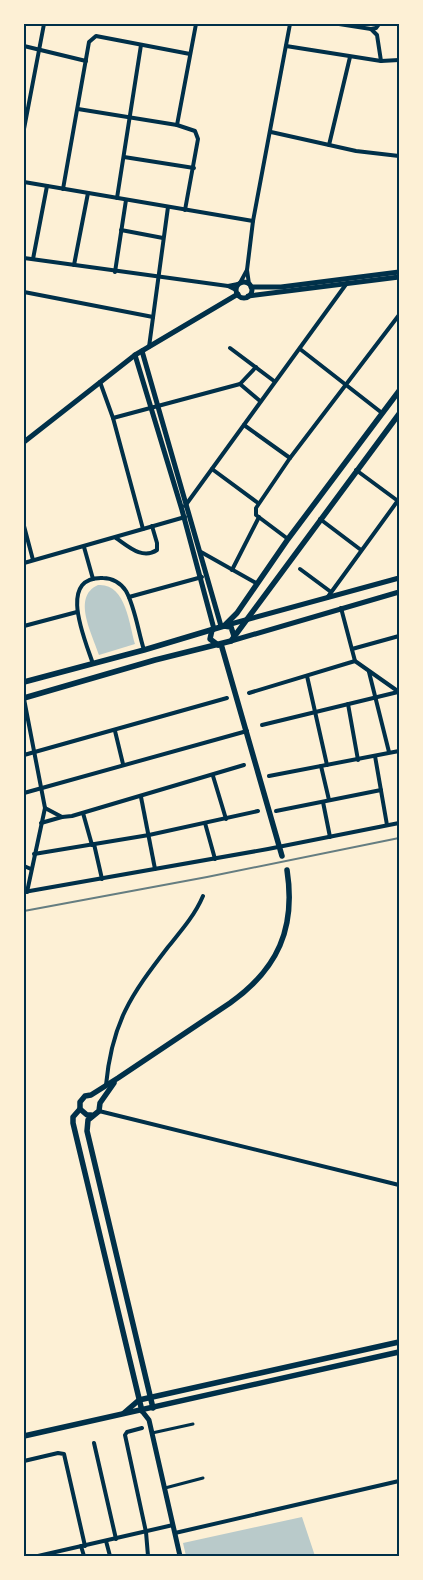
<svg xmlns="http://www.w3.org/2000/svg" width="423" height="1580" font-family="Cabin,sans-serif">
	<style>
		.green { fill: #b9caca }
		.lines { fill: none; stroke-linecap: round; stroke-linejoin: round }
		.pedestrian { stroke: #003049; stroke-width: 3 }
		.minor { stroke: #003049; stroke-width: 4 }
		.tertiary { stroke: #003049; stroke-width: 5 }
		.secondary { stroke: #003049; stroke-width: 5.5 }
		.rail { stroke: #657d81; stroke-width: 2 }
		.neatline { fill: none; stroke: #003049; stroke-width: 2 }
	</style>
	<rect width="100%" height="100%" fill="#fdf0d5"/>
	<g class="green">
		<path d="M98,585C126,583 129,624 135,644L99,655C93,635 71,597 98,585Z"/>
		<polygon points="302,1517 315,1556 186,1556 183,1543"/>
	</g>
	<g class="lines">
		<g class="pedestrian">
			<polyline points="152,1433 193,1424"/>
			<polyline points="165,1488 203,1478"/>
		</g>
		<g class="minor">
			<polyline points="339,24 371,29 376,28 379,24"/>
			<polyline points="371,29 377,35 381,61"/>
			<polyline points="24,46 86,61"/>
			<polyline points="286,46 381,61 399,60"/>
			<polyline points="78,109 177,125 195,131 198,139 185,210"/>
			<polyline points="177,125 196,24"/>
			<polyline points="24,129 44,24"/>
			<polyline points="271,132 356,151 399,156"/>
			<polyline points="329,145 350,57"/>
			<polyline points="124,157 194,168"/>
			<polyline points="24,182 253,221"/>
			<polyline points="63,189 89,42 96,36 190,54"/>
			<polyline points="117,198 141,45"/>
			<polyline points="121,230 163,238"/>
			<polyline points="24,258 228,286 238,284"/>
			<polyline points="33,259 47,186"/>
			<polyline points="74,265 88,193"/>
			<polyline points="115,272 126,200"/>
			<polyline points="240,283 247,270"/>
			<polyline points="249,284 247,270 253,221 290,24"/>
			<polyline points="228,286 236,290"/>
			<polyline points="24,292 153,317"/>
			<polyline points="149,347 168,207"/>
			<polyline points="230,348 274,381"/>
			<polyline points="300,349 382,413"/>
			<polyline points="100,382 113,418 143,529"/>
			<polyline points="240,384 256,367"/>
			<polyline points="113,418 240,384 260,401"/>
			<polyline points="244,425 290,458"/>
			<polyline points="212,469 258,503"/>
			<polyline points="356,470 398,501"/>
			<polyline points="185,506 347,283"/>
			<polyline points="320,519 361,550"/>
			<polyline points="24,526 33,560"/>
			<path d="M116,538C128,546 142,560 157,550V543L152,526"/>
			<polyline points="288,539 256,515 256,508 290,458 399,315"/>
			<polyline points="84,547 93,579"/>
			<polyline points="201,552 256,583"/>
			<polyline points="24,563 185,517"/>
			<polyline points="300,569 331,592"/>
			<polyline points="232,570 259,517"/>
			<polyline points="129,597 202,577"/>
			<polyline points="327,598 399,499"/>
			<polyline points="341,608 355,661 399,692"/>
			<polyline points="24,626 77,612"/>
			<polyline points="352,649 399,636"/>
			<path d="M93,664C86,642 56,576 103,578C112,578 121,583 126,591C135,607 138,631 144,650"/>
			<polyline points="369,672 389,752"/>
			<polyline points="307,676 327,765"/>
			<polyline points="249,693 355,661"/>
			<polyline points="24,699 45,808 27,892"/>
			<polyline points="348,704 358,760"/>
			<polyline points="262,725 398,692"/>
			<polyline points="115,731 123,764"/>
			<polyline points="24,755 227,698"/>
			<polyline points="375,756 387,825"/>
			<polyline points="321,766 329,800"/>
			<polyline points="213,776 226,819"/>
			<polyline points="269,776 399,751"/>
			<polyline points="24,793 247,731"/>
			<polyline points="141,797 155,869"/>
			<polyline points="323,802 330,837"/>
			<polyline points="45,808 62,817 72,816 244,765"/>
			<polyline points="276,811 381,790"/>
			<polyline points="83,813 92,845"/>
			<polyline points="41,823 62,817"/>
			<polyline points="205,823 215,859"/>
			<polyline points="94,844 102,879"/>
			<polyline points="34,854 149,835 258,811"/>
			<polyline points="24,866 31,869"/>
			<polyline points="24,892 268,849 399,823"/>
			<path d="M106,1085C112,1022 131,995 168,947C181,931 195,915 203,896"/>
			<polyline points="99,1111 399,1185"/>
			<polyline points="142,1428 127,1432 125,1435 146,1532 148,1556"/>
			<polyline points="94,1443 116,1539"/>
			<polyline points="24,1461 58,1453 64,1454 85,1546"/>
			<polyline points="175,1533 399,1481"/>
			<polyline points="106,1541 110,1556"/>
			<polyline points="81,1546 84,1556"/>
			<polyline points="38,1556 173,1525"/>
		</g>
		<g class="tertiary">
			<circle cx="244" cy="290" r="8"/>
			<polyline points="251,287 281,287 399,272"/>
			<polyline points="248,296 399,277"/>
			<polyline points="142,351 221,626"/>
			<polyline points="135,355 182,510 214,629"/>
			<polyline points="24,442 135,355 238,294"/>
			<polyline points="227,625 399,578"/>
			<polyline points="231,641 399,592"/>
			<polyline points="142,1411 149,1420 180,1556"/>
		</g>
		<g class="secondary">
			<polyline points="224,626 237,613 288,539 399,391"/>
			<polyline points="212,630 210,639 218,645"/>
			<polyline points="221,644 282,856"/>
			<polyline points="24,682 144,650 224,626 231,627 234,636"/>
			<polyline points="24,698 155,660 231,641 399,414"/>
			<polyline points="114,1083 100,1103 99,1111 88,1120 87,1131 153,1408"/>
			<polyline points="80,1109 73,1117 73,1123 142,1411"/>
			<path d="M91,1115H87L80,1109V1102L85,1096L91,1095L118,1078L230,1003C278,969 296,928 287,870"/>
			<polyline points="124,1413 139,1400 399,1342"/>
			<polyline points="24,1436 399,1352"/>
		</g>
		<polyline class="rail" points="24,911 207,877 399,838"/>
	</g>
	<rect width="423" height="1580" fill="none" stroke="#fdf0d5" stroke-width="50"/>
	<rect x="25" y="25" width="373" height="1530" class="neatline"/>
</svg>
